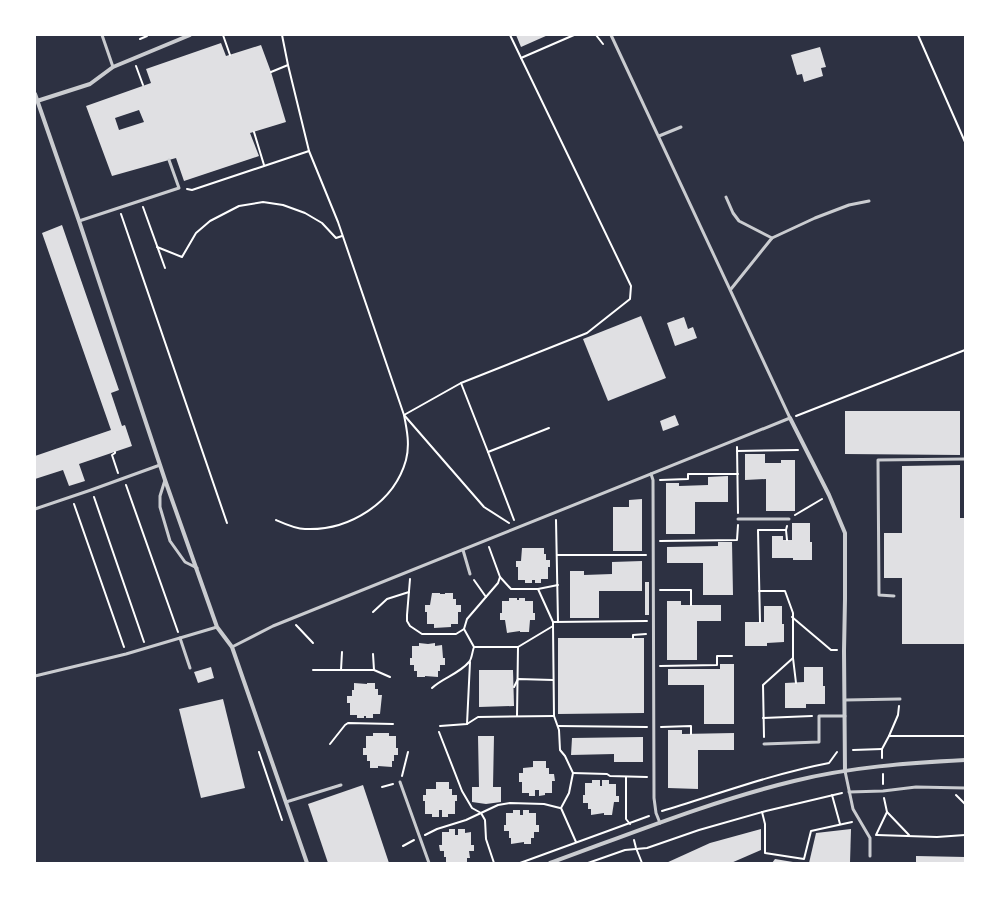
<svg xmlns="http://www.w3.org/2000/svg" width="1000" height="898" font-family="'Playfair Display',serif">
	<style>
		.building { fill: #e0e0e3; fill-rule: evenodd }
		.lines { fill: none; stroke-linecap: round; stroke-linejoin: round }
		.path { stroke: #fff; stroke-width: 2 }
		.service { stroke: #caccd0; stroke-width: 3 }
		.minor { stroke: #caccd0; stroke-width: 4 }
	</style>
	<rect width="100%" height="100%" fill="#2d3142"/>
	<g class="building">
		<polygon points="516,35 548,35 521,47"/>
		<path d="M221,43L226,56L261,45L271,72L286,122L250,133L259,156L184,181L176,158L112,176L86,106L151,83L146,69ZM139,110L144,122L119,130L115,118Z"/>
		<polygon points="820,47 826,67 821,68 823,76 804,82 802,74 797,75 791,55"/>
		<polygon points="62,225 119,390 111,393 122,426 125,425 132,446 79,464 85,481 69,486 63,470 35,479 35,456 111,430 42,233"/>
		<polygon points="641,316 666,378 608,401 583,339"/>
		<polygon points="684,317 688,329 693,327 697,338 675,346 667,323"/>
		<polygon points="845,411 960,411 960,455 845,454"/>
		<polygon points="675,415 679,425 663,431 660,421"/>
		<polygon points="745,454 765,454 765,463 781,463 781,460 795,460 795,511 766,511 766,479 745,480"/>
		<polygon points="960,465 960,518 965,518 965,644 902,644 902,578 884,578 884,533 902,533 902,466"/>
		<polygon points="728,476 728,502 695,502 695,534 666,534 666,483 679,483 679,486 708,485 708,477"/>
		<polygon points="642,499 642,551 613,551 613,507 629,507 629,500"/>
		<polygon points="792,523 810,523 810,542 812,542 812,560 793,560 793,558 772,558 772,536 783,536 783,540 792,540"/>
		<polygon points="718,542 732,542 733,595 703,595 703,563 667,563 667,547 718,546"/>
		<polygon points="522,548 544,548 544,554 546,554 546,560 550,560 550,567 548,567 548,579 541,579 541,583 535,583 535,580 532,580 532,583 525,583 525,580 518,580 518,567 516,567 516,561 521,561"/>
		<polygon points="642,561 642,591 599,591 599,618 570,618 570,571 584,571 584,575 612,574 612,562"/>
		<rect x="645" y="582" width="4" height="33"/>
		<polygon points="432,593 440,593 440,594 445,594 445,593 453,593 453,599 456,599 456,605 461,605 461,612 458,612 458,624 451,624 451,627 434,628 434,624 427,624 427,612 425,612 425,605 430,605"/>
		<polygon points="509,598 517,598 517,600 519,600 519,598 525,598 525,601 533,601 533,613 535,613 535,620 530,620 529,632 520,632 520,631 507,633 505,620 500,620 500,613 502,613 502,601 509,601"/>
		<polygon points="667,601 681,601 681,605 721,605 721,621 697,621 697,660 667,660"/>
		<polygon points="764,606 782,606 782,624 784,624 784,642 767,643 767,646 745,646 745,622 764,622"/>
		<polygon points="558,638 644,638 644,713 558,714"/>
		<polygon points="419,643 428,644 435,643 435,646 442,645 443,658 445,658 445,665 440,665 440,671 438,671 438,677 425,676 425,677 417,677 417,671 414,671 414,665 410,665 410,658 412,658 412,646 419,646"/>
		<polygon points="720,664 734,664 734,724 704,724 704,685 668,685 668,669 720,669"/>
		<polygon points="211,667 214,678 198,683 194,672"/>
		<polygon points="804,667 823,667 823,686 825,686 825,704 806,704 806,708 785,708 785,683 804,682"/>
		<polygon points="479,670 513,670 514,706 479,707"/>
		<polygon points="354,683 367,684 367,683 375,683 375,689 378,689 378,695 382,695 380,714 373,714 373,718 366,718 366,716 364,716 364,718 357,718 357,715 350,715 350,703 347,703 347,696 352,696 352,690 354,690"/>
		<polygon points="223,699 245,788 201,798 179,709"/>
		<polygon points="668,730 682,730 682,734 734,733 734,750 698,750 698,789 668,788"/>
		<polygon points="373,733 389,733 389,736 396,736 396,748 398,748 398,755 394,755 394,761 392,761 392,767 378,766 378,768 370,768 370,761 367,761 367,755 363,755 363,748 366,748 366,736 373,736"/>
		<polygon points="478,736 494,736 493,787 501,787 501,802 486,804 472,802 472,787 479,787"/>
		<polygon points="643,737 643,762 614,762 614,754 571,755 572,738"/>
		<polygon points="533,761 546,761 546,768 549,768 549,774 554,774 555,781 552,781 552,793 545,793 545,795 539,796 539,790 535,790 535,796 529,796 529,793 522,793 522,782 519,782 519,773 523,773 523,768 533,767"/>
		<polygon points="592,780 600,780 600,786 602,786 602,780 609,780 609,784 616,784 616,796 619,796 619,802 614,802 612,815 604,815 604,813 591,815 591,809 588,809 588,803 583,803 583,795 585,795 585,783 592,783"/>
		<polygon points="436,782 449,782 449,789 452,789 452,795 457,795 457,801 455,801 455,814 448,814 448,817 442,817 442,810 439,810 439,817 432,817 432,814 425,814 425,801 423,801 423,795 426,795 426,789 436,789"/>
		<polygon points="363,785 389,863 328,863 308,804"/>
		<polygon points="513,810 520,810 520,815 523,815 523,810 529,810 529,813 536,813 536,825 539,825 539,832 534,832 534,838 531,838 531,844 524,844 524,842 511,844 511,838 509,838 509,831 504,831 504,825 506,825 506,813 513,813"/>
		<polygon points="449,829 455,829 455,835 458,835 458,829 465,829 465,833 471,832 471,845 474,845 474,851 469,851 470,858 467,858 467,863 446,863 446,857 444,857 444,851 440,851 439,845 442,845 442,832 449,832"/>
		<polygon points="761,829 761,850 731,863 666,863 710,843"/>
		<polygon points="851,829 850,863 809,863 816,833"/>
		<polygon points="916,856 965,857 965,863 916,863"/>
		<polygon points="775,859 793,862 793,863 772,863"/>
	</g>
	<g class="lines">
		<g class="path">
			<polyline points="223,35 230,55"/>
			<polyline points="510,35 631,286 630,299 587,333 461,383 488,452 549,428"/>
			<polyline points="596,35 603,44"/>
			<polyline points="918,35 965,142"/>
			<polyline points="140,39 147,36"/>
			<polyline points="521,58 574,35"/>
			<polyline points="136,66 143,85"/>
			<polyline points="271,72 288,65"/>
			<polyline points="254,132 264,165"/>
			<polyline points="187,189 192,190 309,151"/>
			<polyline points="143,207 165,268"/>
			<polyline points="121,214 227,523"/>
			<polyline points="157,247 182,257 196,233 210,221 239,206 263,202 283,205 305,213 322,223 336,238 342,236"/>
			<polyline points="461,383 404,415 484,507 509,523"/>
			<polyline points="796,416 965,350"/>
			<polyline points="737,447 738,513"/>
			<polyline points="737,451 798,450"/>
			<polyline points="115,452 115,453 112,455 118,473"/>
			<polyline points="488,452 514,520"/>
			<polyline points="660,480 688,479 688,474 738,474"/>
			<polyline points="126,485 178,632"/>
			<polyline points="94,497 144,642"/>
			<polyline points="74,504 124,647"/>
			<polyline points="795,515 822,499"/>
			<path d="M276,520C285,524 296,529 305,529C349,531 394,503 406,460C410,445 407,430 404,415L338,222L309,151L288,65L282,35"/>
			<polyline points="556,520 558,622"/>
			<polyline points="786,530 787,540"/>
			<polyline points="660,541 737,540 738,525"/>
			<polyline points="557,555 646,555"/>
			<polyline points="500,577 511,589 538,589"/>
			<polyline points="410,579 407,615 407,621 410,626 422,634 456,634 464,629"/>
			<polyline points="474,580 486,597"/>
			<polyline points="558,585 538,589 553,622 647,621"/>
			<polyline points="660,590 691,590 691,605"/>
			<polyline points="759,591 785,591 793,613 793,658 796,683"/>
			<polyline points="373,612 387,599 409,592"/>
			<polyline points="792,617 831,650 837,650"/>
			<polyline points="760,622 758,530 786,530 787,526"/>
			<polyline points="296,625 313,643"/>
			<polyline points="553,626 554,716 559,730 560,750 565,756 573,773 569,793 561,808 576,842"/>
			<polyline points="633,638 633,635 646,634"/>
			<polyline points="474,647 518,647 553,626 553,622"/>
			<polyline points="373,654 374,670"/>
			<polyline points="660,666 717,665 717,656 732,656"/>
			<polyline points="313,670 374,670 390,677"/>
			<polyline points="341,670 342,652"/>
			<polyline points="514,687 518,679 553,680"/>
			<path d="M432,688C442,678 459,674 469,662C472,659 472,652 474,647L464,629L467,619L498,583L500,577L489,547"/>
			<polyline points="517,716 518,647"/>
			<polyline points="763,718 812,716"/>
			<polyline points="467,724 470,662"/>
			<polyline points="440,726 467,724 478,717 554,716"/>
			<polyline points="558,726 647,727"/>
			<polyline points="661,727 691,726 691,734"/>
			<polyline points="439,732 462,791 472,808 481,813 485,820 486,839 494,863"/>
			<polyline points="889,736 898,715 899,706"/>
			<polyline points="764,737 763,685 793,658"/>
			<polyline points="330,744 345,725 348,723 393,724"/>
			<polyline points="853,750 882,749"/>
			<polyline points="259,752 282,820"/>
			<polyline points="882,758 882,749 889,736 965,736"/>
			<polyline points="573,773 607,774 610,776 647,777"/>
			<polyline points="883,774 883,784"/>
			<polyline points="402,776 408,752"/>
			<polyline points="626,777 626,819 630,824"/>
			<polyline points="382,787 393,784"/>
			<polyline points="832,795 840,824"/>
			<polyline points="956,795 965,804"/>
			<path d="M662,811C718,794 772,774 829,763L837,752"/>
			<polyline points="762,812 765,824 765,853 804,859 811,831 852,822"/>
			<polyline points="887,812 909,835"/>
			<polyline points="425,835 437,829 466,820 498,805 510,803 544,804 560,808"/>
			<polyline points="876,835 887,812 884,798"/>
			<polyline points="877,835 937,837 965,835"/>
			<polyline points="634,840 636,848 642,863"/>
			<polyline points="403,846 414,840"/>
			<polyline points="520,863 649,816"/>
			<polyline points="588,863 625,850 647,848 699,830 766,811 842,793"/>
		</g>
		<g class="service">
			<polyline points="102,35 113,67"/>
			<polyline points="659,136 681,127"/>
			<polyline points="726,197 733,213 739,221 772,238"/>
			<polyline points="79,221 179,188 169,160"/>
			<polyline points="731,289 772,238 815,218 849,205 869,201"/>
			<polyline points="651,474 653,480 654,798 656,813 660,823"/>
			<polyline points="165,480 160,496 160,507 170,541 185,562 197,568"/>
			<polyline points="35,509 91,490 160,465"/>
			<polyline points="738,519 789,519"/>
			<polyline points="463,550 470,574"/>
			<polyline points="894,596 879,595 878,460 965,459"/>
			<polyline points="180,638 190,668"/>
			<polyline points="232,647 273,626 790,418 611,35"/>
			<polyline points="35,676 126,654 217,627"/>
			<polyline points="845,700 900,699"/>
			<polyline points="764,744 819,742 819,716 845,716"/>
			<polyline points="845,771 853,809 870,838 870,856"/>
			<polyline points="400,782 429,863"/>
			<polyline points="849,792 883,791 916,787 965,788"/>
			<polyline points="286,802 341,785"/>
		</g>
		<g class="minor">
			<polyline points="35,94 79,221 165,480 217,627 232,647 307,863"/>
			<polyline points="37,101 90,84 113,67 190,35"/>
			<polyline points="790,418 829,495 845,533 845,599 844,651 845,771"/>
			<path d="M550,863C630,834 711,801 794,781C850,767 908,763 965,760"/>
		</g>
	</g>
	<rect width="1000" height="898" fill="none" stroke="#ffffff" stroke-width="72"/>
</svg>
